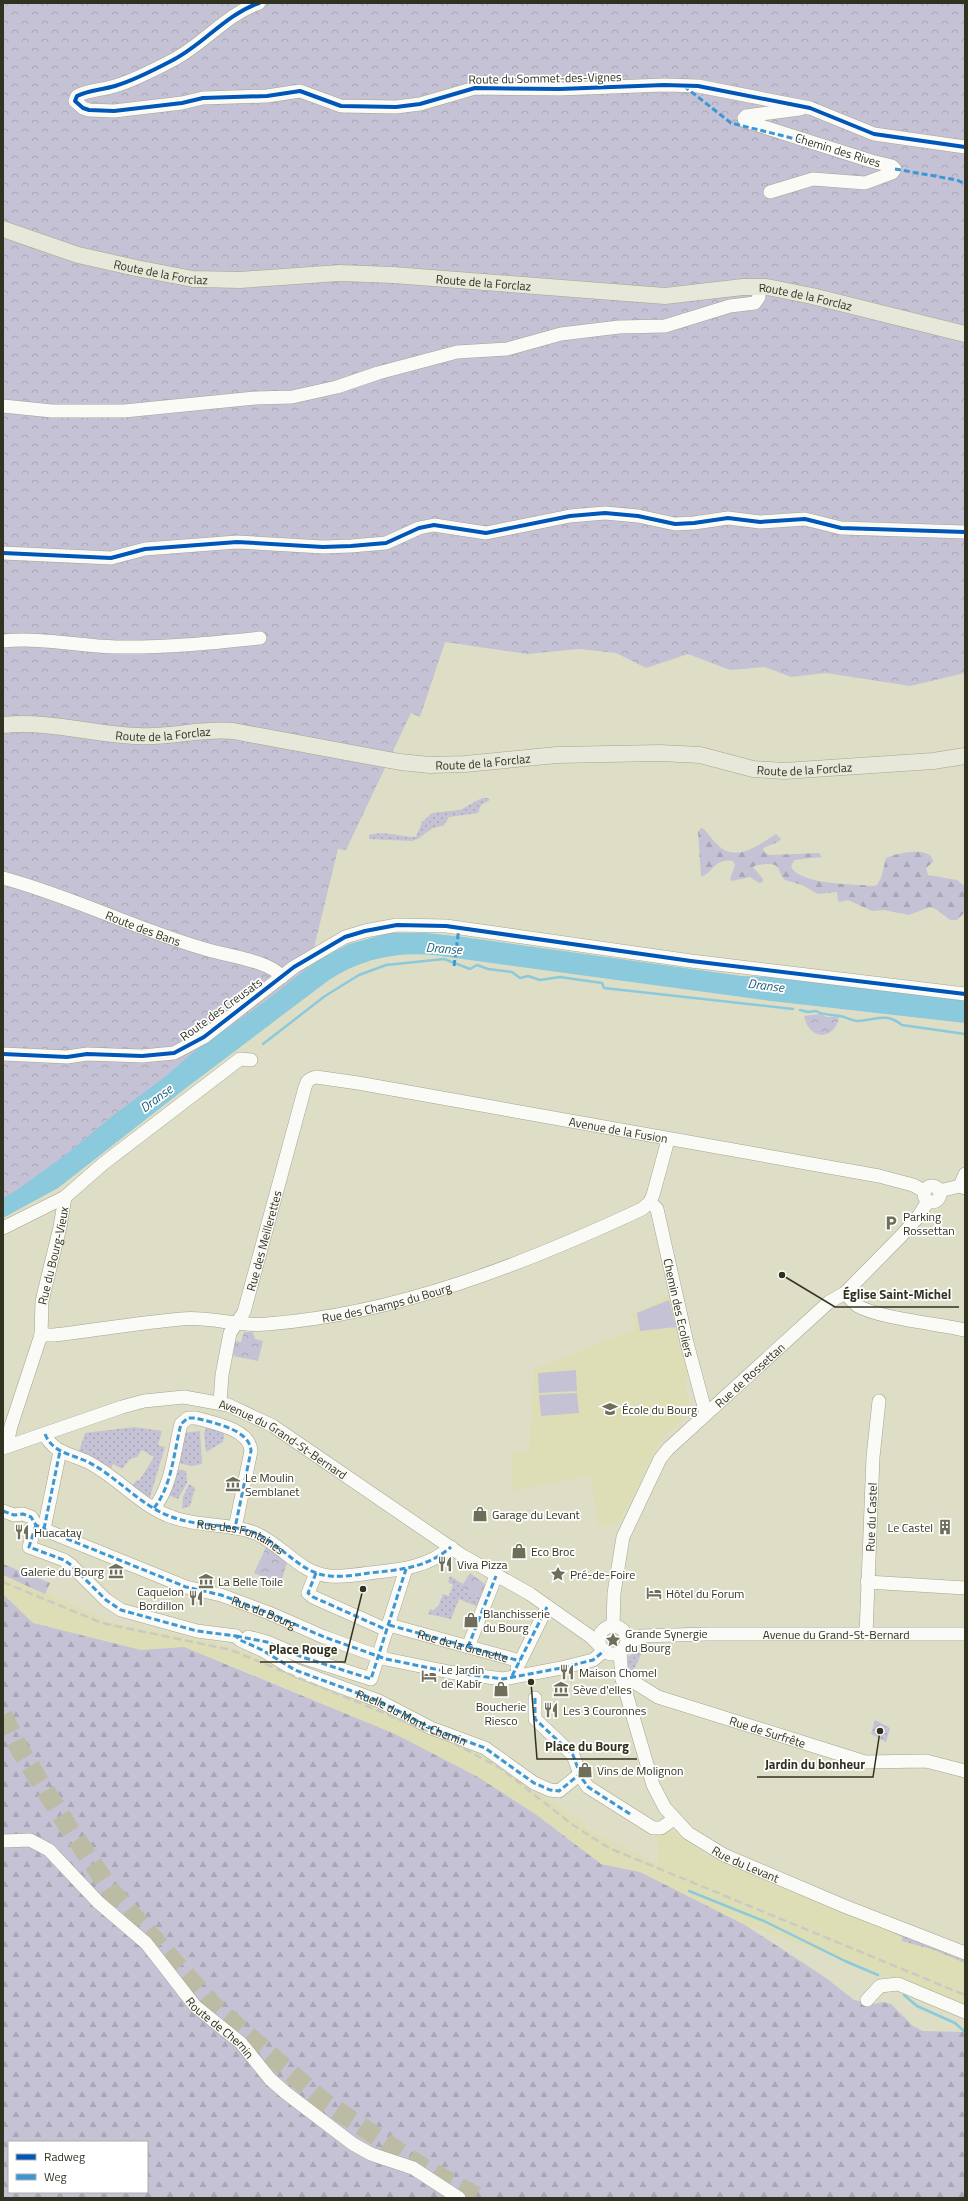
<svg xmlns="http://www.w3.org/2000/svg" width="968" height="2201" font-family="'Titillium Web',sans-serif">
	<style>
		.built { fill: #dedeb6 }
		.grass { fill: url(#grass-dots) }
		.forest { fill: url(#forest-firs); fill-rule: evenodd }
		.park { fill: url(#park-crowns) }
		.pitch { fill: #c4c2d4 }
		.water { fill: #8bc9dc }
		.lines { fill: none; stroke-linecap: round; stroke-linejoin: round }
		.stream { stroke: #8bc9dc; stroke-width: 2.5 }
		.highway-tunnel { stroke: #bcbca5; stroke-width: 19; stroke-dasharray: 19 10; stroke-linecap: butt }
		.minor-casing { stroke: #a4a491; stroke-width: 14 }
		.major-casing { stroke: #a6a68a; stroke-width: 17 }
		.minor { stroke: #fafaf6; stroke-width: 13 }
		.major { stroke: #e7e7da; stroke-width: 16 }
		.rail { stroke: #cacac4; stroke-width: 2.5; stroke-dasharray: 8 4; stroke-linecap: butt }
		.quiet { stroke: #3d97d5; stroke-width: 3; stroke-dasharray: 6 3; stroke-linecap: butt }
		.cycleway-casing { stroke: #fff; stroke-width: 6 }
		.cycleway { stroke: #0057b8; stroke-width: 4 }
		.labels { text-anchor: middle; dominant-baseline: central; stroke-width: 3.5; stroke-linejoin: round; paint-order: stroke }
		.street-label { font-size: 12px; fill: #323220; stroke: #fff }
		.poi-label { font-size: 12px; fill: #323220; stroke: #fff; text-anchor: start }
		.water-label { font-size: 13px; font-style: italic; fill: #195f79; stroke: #fff }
		.leader { fill: none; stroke: #323220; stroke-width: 1.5 }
		.callout-dot { fill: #323220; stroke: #fff; stroke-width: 1.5 }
		.callout-label { font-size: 13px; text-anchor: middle; font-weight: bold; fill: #323220; stroke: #fff; stroke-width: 3.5; stroke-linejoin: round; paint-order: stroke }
	</style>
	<defs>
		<pattern id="grass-dots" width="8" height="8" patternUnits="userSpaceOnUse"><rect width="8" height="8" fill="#c4c2d4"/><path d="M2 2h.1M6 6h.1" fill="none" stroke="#a9a7b6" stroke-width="1.8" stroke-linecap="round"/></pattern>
		<pattern id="forest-firs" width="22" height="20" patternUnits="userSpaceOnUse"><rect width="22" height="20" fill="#c4c2d4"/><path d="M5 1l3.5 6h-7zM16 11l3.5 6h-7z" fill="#a9a7b6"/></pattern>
		<pattern id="park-crowns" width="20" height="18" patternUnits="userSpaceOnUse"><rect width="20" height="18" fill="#c4c2d4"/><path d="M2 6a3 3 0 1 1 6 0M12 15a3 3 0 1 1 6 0" fill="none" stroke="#a9a7b6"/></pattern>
	</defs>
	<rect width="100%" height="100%" fill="#dedec6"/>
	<g class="built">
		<polygon points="670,1294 689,1372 686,1383 687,1398 689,1398 689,1414 660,1441 618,1525 608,1522 606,1525 599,1527 590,1476 511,1491 513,1452 529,1452 534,1369 632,1330 635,1322 632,1313"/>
		<polygon points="3,1574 6,1578 27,1583 111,1623 212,1642 246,1652 429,1728 492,1757 599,1836 658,1864 657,1834 674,1832 709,1857 955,1955 965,1960 965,2009 849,1961 745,1925 640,1872 601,1864 538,1816 478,1777 395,1734 253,1674 184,1647 141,1650 33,1623 3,1594"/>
	</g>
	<g class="grass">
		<path d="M482,798H488L490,800L481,805L478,813L449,817L444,825L431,829L418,839L412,841L369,839V835C385,830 399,837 416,837L422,822L432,813L460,810Z"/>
		<polygon points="208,1425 225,1430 223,1442 206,1452 204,1433"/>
		<polygon points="134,1427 162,1431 158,1445 165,1447 149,1500 131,1487 137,1480 139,1481 154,1457 142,1450 137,1457 130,1459 122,1469 113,1464 110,1471 78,1454 85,1433"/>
		<polygon points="200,1431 202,1464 191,1466 179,1463 183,1433"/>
		<polygon points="174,1469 186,1471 187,1483 178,1499 168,1495"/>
		<polygon points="189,1484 195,1488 190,1506 182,1509 183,1497"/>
		<polygon points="450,1576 463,1584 463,1589 485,1599 481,1608 459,1599 451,1619 428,1614 430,1609 434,1611 436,1607 438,1607 443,1594 449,1596 453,1585 448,1582"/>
		<polygon points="643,1650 633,1672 630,1673 628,1669 628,1656"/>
		<polygon points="875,1720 890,1728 886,1742 871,1734"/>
		<polygon points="880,1926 965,1961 965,1963 934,1950 902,1941 902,1937"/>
	</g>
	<g class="forest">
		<path d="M701,828L704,829C709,835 714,842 720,847C738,862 760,844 776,834L781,839L778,842L763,848L764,852L769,855L819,853L822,857L794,860L791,867C801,885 854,884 873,886L877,885L881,878L886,858C896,853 933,845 933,862L926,868L928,875L957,880L965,886V912L957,920H950L936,909L930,907L909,915L884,910L872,911L848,900L838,902L837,892L818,894L802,885L785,880C775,870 784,864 765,864C760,865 757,864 753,867L763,879V882L759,883L750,877L732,881L730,879L735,865L733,861C713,857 712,876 701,876L698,832Z"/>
		<polygon points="3,1564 50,1583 45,1594 3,1575"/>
		<path d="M3,1594L33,1623L141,1650L184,1647L395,1734L478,1777L538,1816L601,1864L640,1872L745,1925L826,1978L854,2000L874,2004L883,2002L891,2004L913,2026L923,2031L965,2032V2198H3ZM9,2142H147V2192H9Z"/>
	</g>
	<g class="park">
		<polygon points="3,3 965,3 965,673 910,686 826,673 791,677 765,667 730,670 688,654 646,668 616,653 579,649 527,654 445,642 420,717 411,713 346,850 338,849 305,985 3,1204"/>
		<path d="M820,1014L827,1017H839C835,1041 809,1041 804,1016Z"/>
		<polygon points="244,1332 253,1332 255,1339 263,1341 258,1361 233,1356 234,1341 241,1342"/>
		<polygon points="267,1545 288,1559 282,1579 277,1577 275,1582 254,1573"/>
		<polygon points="470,1573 489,1587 485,1599 463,1589 463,1584"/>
	</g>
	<g class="pitch">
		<polygon points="669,1300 676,1327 640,1331 637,1313"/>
		<polygon points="576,1370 577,1391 539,1393 538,1373"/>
		<polygon points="577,1393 579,1413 541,1416 539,1395"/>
	</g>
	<path class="water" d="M389,933H426L464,937L742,976L776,977L965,1000V1023L771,1001L433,955C394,952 362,959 329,980L186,1088L58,1188L3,1218V1198L17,1190L68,1153L110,1118L166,1076L196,1050L263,1003L318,960L349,944Z"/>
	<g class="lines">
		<g class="stream">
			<path d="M800,1010L808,1012L816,1011C825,1016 831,1014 840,1016C846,1017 852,1021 858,1021C877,1020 885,1012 902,1025L965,1034"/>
			<polyline points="263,1044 325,996 359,975 386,965 444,959 470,969 477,965 488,969 512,972 520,978 528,976 540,980 560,977 602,983 604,988 793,1009"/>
			<polyline points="689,1891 764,1921 845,1961 878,1975"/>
			<polyline points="904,1995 917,2006 955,2023 965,2032"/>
		</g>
		<polyline class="highway-tunnel" points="3,1715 20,1750 69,1828 112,1892 213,2005 323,2101 421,2166 480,2198"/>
		<g class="minor-casing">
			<g id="minor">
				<path d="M259,3C225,15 204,44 173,60C154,70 135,80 115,86C102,90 88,90 77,96L75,101L83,108L89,110L114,111L182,103L203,98L267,96L300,91L341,106L396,107L420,104L475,88L560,89L664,85L698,86L810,108L874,134L965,147"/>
				<polyline points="770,192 813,179 865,183 892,173 895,169 892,166 871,161 745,121 744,118 746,116 800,109"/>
				<polyline points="3,406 52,411 124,411 255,398 292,397 337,387 378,373 457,352 507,349 561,334 619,327 665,326 730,306 755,303 759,297 759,287"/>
				<polyline points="3,553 111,558 145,549 237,542 323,547 351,546 386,543 419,528 434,525 486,533 570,516 605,513 638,516 675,524 694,523 728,518 760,522 805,519 841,528 965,532"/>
				<path d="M3,641C41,637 78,646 116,647C164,648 212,643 260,638"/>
				<path id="s1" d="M3,878C74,897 142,932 212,951C231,956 271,962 282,977"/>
				<polyline points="3,1054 67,1057 87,1054 142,1056 174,1053 204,1037 294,967 345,937 365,931 397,925 446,926 691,961 965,994"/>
				<polyline points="960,1186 965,1174"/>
				<circle cx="932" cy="1194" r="8"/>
				<polyline points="939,1191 960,1186 965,1188"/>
				<path id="s2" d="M650,1202L657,1209L687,1343L706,1414"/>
				<polyline points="3,1228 65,1197"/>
				<path d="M845,1293C849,1297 853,1303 858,1306C878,1318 939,1324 965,1330"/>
				<path id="s3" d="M41,1335H54C96,1330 139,1323 181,1319C210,1316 238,1327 267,1324C398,1314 524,1264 642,1209L650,1202L653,1195L668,1140"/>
				<path id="s4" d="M220,1402L222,1375L230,1333L244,1312L304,1091C306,1083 307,1079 316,1077L358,1083L879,1176L913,1185L924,1191"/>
				<path id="s5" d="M45,1434C52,1452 70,1454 86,1461C117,1476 140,1506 172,1517C198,1527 229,1523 255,1533C282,1544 300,1574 330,1576C343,1577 357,1575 369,1573C399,1570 427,1568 451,1547"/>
				<path id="s6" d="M9,1446L8,1439L11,1426L41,1335L42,1301L60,1227L65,1197L104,1163L240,1059L251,1060"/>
				<path id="s7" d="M3,1448L122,1407L144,1401L184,1397L228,1405L273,1426L463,1556L530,1594L591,1637L600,1646"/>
				<path d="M154,1508C172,1486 174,1451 181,1424L188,1418H196C213,1423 250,1429 251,1451L235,1528"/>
				<polyline points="3,1511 14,1515 23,1514 31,1517 36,1525 50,1532 186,1587 221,1595 269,1613 324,1637 386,1659 449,1672 503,1679 561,1668 593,1660 604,1651"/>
				<polyline points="36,1525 29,1547 64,1560 71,1565 106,1600 121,1610 197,1631 236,1636 240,1640 262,1650 295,1670 379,1701 431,1728 485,1748 534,1783 550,1790 559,1791 580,1774"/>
				<polyline points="44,1529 60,1451"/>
				<polyline points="316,1573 308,1593 313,1597 387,1630"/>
				<polyline points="867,1582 965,1588"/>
				<path id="s8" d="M389,1625L520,1661"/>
				<path id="s9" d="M613,1626L614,1593L623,1537L660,1459L668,1449L829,1302L845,1293L902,1235L918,1217L928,1201"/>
				<circle cx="613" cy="1640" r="14"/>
				<path id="s10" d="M866,1634L873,1457L879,1401"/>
				<polyline points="248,1637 267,1642 302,1657 371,1679 406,1569"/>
				<path id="s11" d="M625,1646L642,1636L707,1634H965"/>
				<polyline points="468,1647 496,1576"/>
				<path id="s12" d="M620,1652L622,1679L653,1785L665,1808L688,1833L724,1855L844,1906L965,1953"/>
				<polyline points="517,1668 547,1607"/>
				<path id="s13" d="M622,1679H629L658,1697L865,1762L926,1761L965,1771"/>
				<polyline points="535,1698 535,1719 573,1755 581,1777 588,1787 653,1828 661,1828 674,1819"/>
				<path id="s14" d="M3,1841L30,1840L49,1850L98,1902L146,1943L195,2006L241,2043L270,2079L286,2093L353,2144L371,2154L413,2168L459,2198"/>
				<polyline points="867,2000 880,1986 898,1984 965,2012"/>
			</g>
		</g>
		<g class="major-casing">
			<g id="major">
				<path id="s15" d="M3,229L78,255L136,268L193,279L240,280L339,273L393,275L665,296L743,287H767L812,296L965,334"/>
				<path id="s16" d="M3,725C50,720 93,735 139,736C170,738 201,728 233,731L400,762L430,765L465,764L557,755L660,753L700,755L753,769L784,771L933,761L965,756"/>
			</g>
		</g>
		<use href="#minor" class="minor"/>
		<use href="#major" class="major"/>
		<polyline class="rail" points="3,1582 102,1623 231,1650 444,1738 500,1768 573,1825 609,1848 965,1995"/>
		<g class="quiet">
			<polyline points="684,86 731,123 828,147"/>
			<polyline points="895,169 957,180 965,184"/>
			<polyline points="454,966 459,928"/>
			<path d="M45,1434C52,1452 70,1454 86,1461C117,1476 140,1506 172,1517C198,1527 229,1523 255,1533C282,1544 300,1574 330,1576C343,1577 357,1575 369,1573C399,1570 427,1568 451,1547"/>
			<path d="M154,1508C172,1486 174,1451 181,1424L188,1418H196C213,1423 250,1429 251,1451L235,1528"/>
			<path id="s17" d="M3,1511L14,1515L23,1514L31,1517L36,1525L50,1532L186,1587L221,1595L269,1613L324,1637L386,1659L449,1672L503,1679L561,1668L593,1660L604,1651"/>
			<path id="s18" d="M36,1525L29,1547L64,1560L71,1565L106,1600L121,1610L197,1631L236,1636L240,1640L262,1650L295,1670L379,1701L431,1728L485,1748L534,1783L550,1790L559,1791L580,1774"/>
			<polyline points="44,1529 60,1451"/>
			<polyline points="316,1573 308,1593 313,1597 387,1630"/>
			<polyline points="389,1625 520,1661"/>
			<polyline points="236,1636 267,1642 302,1657 371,1679 406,1569"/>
			<polyline points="468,1647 496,1576"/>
			<polyline points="512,1676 547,1607"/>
			<polyline points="535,1698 535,1719 573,1755 581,1777 588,1787 630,1814"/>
		</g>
		<g class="cycleway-casing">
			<g id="cycleway">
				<path d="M259,3C225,15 204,44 173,60C154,70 135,80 115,86C102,90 88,90 77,96L75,101L83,108L89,110L114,111L182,103L203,98L267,96L300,91L341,106L396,107L420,104L475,88L560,89L664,85L698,86L810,108L874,134L965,147"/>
				<polyline points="3,553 111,558 145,549 237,542 323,547 351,546 386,543 419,528 434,525 486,533 570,516 605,513 638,516 675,524 694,523 728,518 760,522 805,519 841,528 965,532"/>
				<polyline points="3,1054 67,1057 87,1054 142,1056 174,1053 204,1037 294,967 345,937 365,931 397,925 446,926 691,961 965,994"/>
			</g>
		</g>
		<use href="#cycleway" class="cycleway"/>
	</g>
	<defs>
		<g id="parking-bare" transform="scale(1.2)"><path d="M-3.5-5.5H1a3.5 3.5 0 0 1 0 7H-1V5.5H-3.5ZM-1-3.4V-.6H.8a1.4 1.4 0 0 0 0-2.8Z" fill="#6e6e5a" stroke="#fff" stroke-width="2.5" paint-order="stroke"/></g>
		<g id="school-bare" transform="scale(1.2)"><path d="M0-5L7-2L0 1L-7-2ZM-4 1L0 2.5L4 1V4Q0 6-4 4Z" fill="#6e6e5a" stroke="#fff" stroke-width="2.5" paint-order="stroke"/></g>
		<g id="museum-bare" transform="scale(1.2)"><path d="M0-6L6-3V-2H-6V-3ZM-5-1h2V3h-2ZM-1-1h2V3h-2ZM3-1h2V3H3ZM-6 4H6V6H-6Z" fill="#6e6e5a" stroke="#fff" stroke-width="2.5" paint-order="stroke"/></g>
		<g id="shop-bare" transform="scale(1.2)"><path d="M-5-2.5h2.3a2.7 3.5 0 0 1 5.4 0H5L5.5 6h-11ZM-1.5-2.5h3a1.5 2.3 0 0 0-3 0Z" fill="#6e6e5a" stroke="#fff" stroke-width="2.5" paint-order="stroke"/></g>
		<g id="building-bare" transform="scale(1.2)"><path d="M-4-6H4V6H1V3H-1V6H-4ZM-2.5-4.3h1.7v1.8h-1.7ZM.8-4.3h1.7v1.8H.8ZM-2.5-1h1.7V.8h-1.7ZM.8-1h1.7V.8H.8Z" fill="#6e6e5a" stroke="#fff" stroke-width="2.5" paint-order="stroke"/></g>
		<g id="restaurant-bare" transform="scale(1.2)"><path d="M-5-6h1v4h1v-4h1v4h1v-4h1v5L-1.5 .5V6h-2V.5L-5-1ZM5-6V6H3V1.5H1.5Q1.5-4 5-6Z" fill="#6e6e5a" stroke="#fff" stroke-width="2.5" paint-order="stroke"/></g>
		<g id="sight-bare" transform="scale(1.2)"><path d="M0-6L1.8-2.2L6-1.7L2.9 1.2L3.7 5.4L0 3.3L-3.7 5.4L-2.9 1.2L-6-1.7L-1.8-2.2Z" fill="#6e6e5a" stroke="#fff" stroke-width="2.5" paint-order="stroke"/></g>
		<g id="hotel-bare" transform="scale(1.2)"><path d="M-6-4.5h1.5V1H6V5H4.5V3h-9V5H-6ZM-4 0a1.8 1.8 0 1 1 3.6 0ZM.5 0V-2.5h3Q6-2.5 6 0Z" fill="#6e6e5a" stroke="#fff" stroke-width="2.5" paint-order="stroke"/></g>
	</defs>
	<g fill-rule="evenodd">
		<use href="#parking-bare" x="891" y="1223"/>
		<use href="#school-bare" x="610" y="1409"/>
		<use href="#museum-bare" x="233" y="1484"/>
		<use href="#shop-bare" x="480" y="1514"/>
		<use href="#building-bare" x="945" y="1527"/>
		<use href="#restaurant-bare" x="22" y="1532"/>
		<use href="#shop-bare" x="519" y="1551"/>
		<use href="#restaurant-bare" x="445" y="1564"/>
		<use href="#museum-bare" x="116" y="1571"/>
		<use href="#sight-bare" x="558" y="1574"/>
		<use href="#museum-bare" x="206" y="1581"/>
		<use href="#hotel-bare" x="654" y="1593"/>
		<use href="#restaurant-bare" x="196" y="1598"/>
		<use href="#shop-bare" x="471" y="1620"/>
		<use href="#sight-bare" x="613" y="1640"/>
		<use href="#restaurant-bare" x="567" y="1672"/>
		<use href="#hotel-bare" x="429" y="1676"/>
		<use href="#shop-bare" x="501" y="1689"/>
		<use href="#museum-bare" x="561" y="1689"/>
		<use href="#restaurant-bare" x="551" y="1710"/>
		<use href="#shop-bare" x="585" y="1770"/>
	</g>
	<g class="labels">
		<g class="street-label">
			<text transform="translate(545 78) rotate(-1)">Route du Sommet-des-Vignes</text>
			<text transform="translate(838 150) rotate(17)">Chemin des Rives</text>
			<text stroke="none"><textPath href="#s15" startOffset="164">Route de la Forclaz</textPath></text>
			<text stroke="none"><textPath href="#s15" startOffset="488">Route de la Forclaz</textPath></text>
			<text stroke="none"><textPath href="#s15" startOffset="812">Route de la Forclaz</textPath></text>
			<text stroke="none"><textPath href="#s16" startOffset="161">Route de la Forclaz</textPath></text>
			<text stroke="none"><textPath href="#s16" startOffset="484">Route de la Forclaz</textPath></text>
			<text stroke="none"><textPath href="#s16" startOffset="808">Route de la Forclaz</textPath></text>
			<text stroke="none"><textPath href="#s1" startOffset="149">Route des Bans</textPath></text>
			<text transform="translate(221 1009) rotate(-36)">Route des Creusats</text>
			<text stroke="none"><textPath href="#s4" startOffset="651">Avenue de la Fusion</textPath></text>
			<text stroke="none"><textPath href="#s4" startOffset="169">Rue des Meillerettes</textPath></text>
			<text stroke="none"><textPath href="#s6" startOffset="197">Rue du Bourg-Vieux</textPath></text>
			<text stroke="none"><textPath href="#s3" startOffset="349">Rue des Champs du Bourg</textPath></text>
			<text stroke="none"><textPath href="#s2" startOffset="111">Chemin des Ecoliers</textPath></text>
			<text stroke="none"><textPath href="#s9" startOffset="299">Rue de Rossettan</textPath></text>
			<text stroke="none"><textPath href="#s7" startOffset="298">Avenue du Grand-St-Bernard</textPath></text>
			<text stroke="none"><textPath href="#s10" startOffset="117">Rue du Castel</textPath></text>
			<text stroke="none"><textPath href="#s5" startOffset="226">Rue des Fontaines</textPath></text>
			<text stroke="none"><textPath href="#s17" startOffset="283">Rue du Bourg</textPath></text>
			<text stroke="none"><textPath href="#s11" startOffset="214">Avenue du Grand-St-Bernard</textPath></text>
			<text stroke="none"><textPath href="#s8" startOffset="77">Rue de la Grenette</textPath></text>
			<text stroke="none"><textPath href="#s18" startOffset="449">Ruelle du Mont-Chemin</textPath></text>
			<text stroke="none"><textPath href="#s13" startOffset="156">Rue de Surfrête</textPath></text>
			<text stroke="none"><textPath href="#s12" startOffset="263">Rue du Levant</textPath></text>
			<text stroke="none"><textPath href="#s14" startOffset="296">Route de Chemin</textPath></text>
		</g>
		<g class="poi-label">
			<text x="903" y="1216">Parking<tspan x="903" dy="14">Rossettan</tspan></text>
			<text x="622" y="1409">École du Bourg</text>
			<text x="245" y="1477">Le Moulin<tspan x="245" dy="14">Semblanet</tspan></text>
			<text x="492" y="1514">Garage du Levant</text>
			<text x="933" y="1527" text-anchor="end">Le Castel</text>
			<text x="34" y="1532">Huacatay</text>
			<text x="531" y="1551">Eco Broc</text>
			<text x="457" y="1564">Viva Pizza</text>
			<text x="104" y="1571" text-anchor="end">Galerie du Bourg</text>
			<text x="570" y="1574">Pré-de-Foire</text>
			<text x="218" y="1581">La Belle Toile</text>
			<text x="184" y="1591" text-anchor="end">Caquelon<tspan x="184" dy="14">Bordillon</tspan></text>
			<text x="666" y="1593">Hôtel du Forum</text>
			<text x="483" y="1613">Blanchisserie<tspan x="483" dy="14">du Bourg</tspan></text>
			<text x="625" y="1633">Grande Synergie<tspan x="625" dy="14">du Bourg</tspan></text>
			<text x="441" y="1669">Le Jardin<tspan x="441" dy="14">de Kabîr</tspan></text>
			<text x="579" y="1672">Maison Chomel</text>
			<text x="573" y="1689">Sève d'elles</text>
			<text x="501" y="1706" text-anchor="middle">Boucherie<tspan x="501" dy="14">Riesco</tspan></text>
			<text x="563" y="1710">Les 3 Couronnes</text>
			<text x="597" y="1770">Vins de Molignon</text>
		</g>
		<g class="water-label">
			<text transform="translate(444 948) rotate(4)">Dranse</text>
			<text transform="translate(766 985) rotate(7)">Dranse</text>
			<text transform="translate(156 1098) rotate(-37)">Dranse</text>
		</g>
	</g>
	<path class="leader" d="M782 1275L835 1307H959M363 1589L345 1662H260M531 1682L537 1759H637M880 1731L873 1777H757"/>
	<g class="callout-dot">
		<circle cx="782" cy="1275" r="4"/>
		<circle cx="363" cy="1589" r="4"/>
		<circle cx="531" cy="1682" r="4"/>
		<circle cx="880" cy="1731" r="4"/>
	</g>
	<g class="callout-label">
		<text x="897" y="1299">Église Saint-Michel</text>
		<text x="303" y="1654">Place Rouge</text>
		<text x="587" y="1751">Place du Bourg</text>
		<text x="815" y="1769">Jardin du bonheur</text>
	</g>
	<rect width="968" height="2201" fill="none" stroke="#323220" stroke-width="8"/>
	<rect x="8" y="2141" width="140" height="52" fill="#ffffff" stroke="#adada6"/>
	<rect x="16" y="2154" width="20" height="6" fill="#0057b8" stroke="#adada6"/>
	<text x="44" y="2161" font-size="12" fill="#323220">Radweg</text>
	<rect x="16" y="2174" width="20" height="6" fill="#3d97d5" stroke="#adada6"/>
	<text x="44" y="2181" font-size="12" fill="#323220">Weg</text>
</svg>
